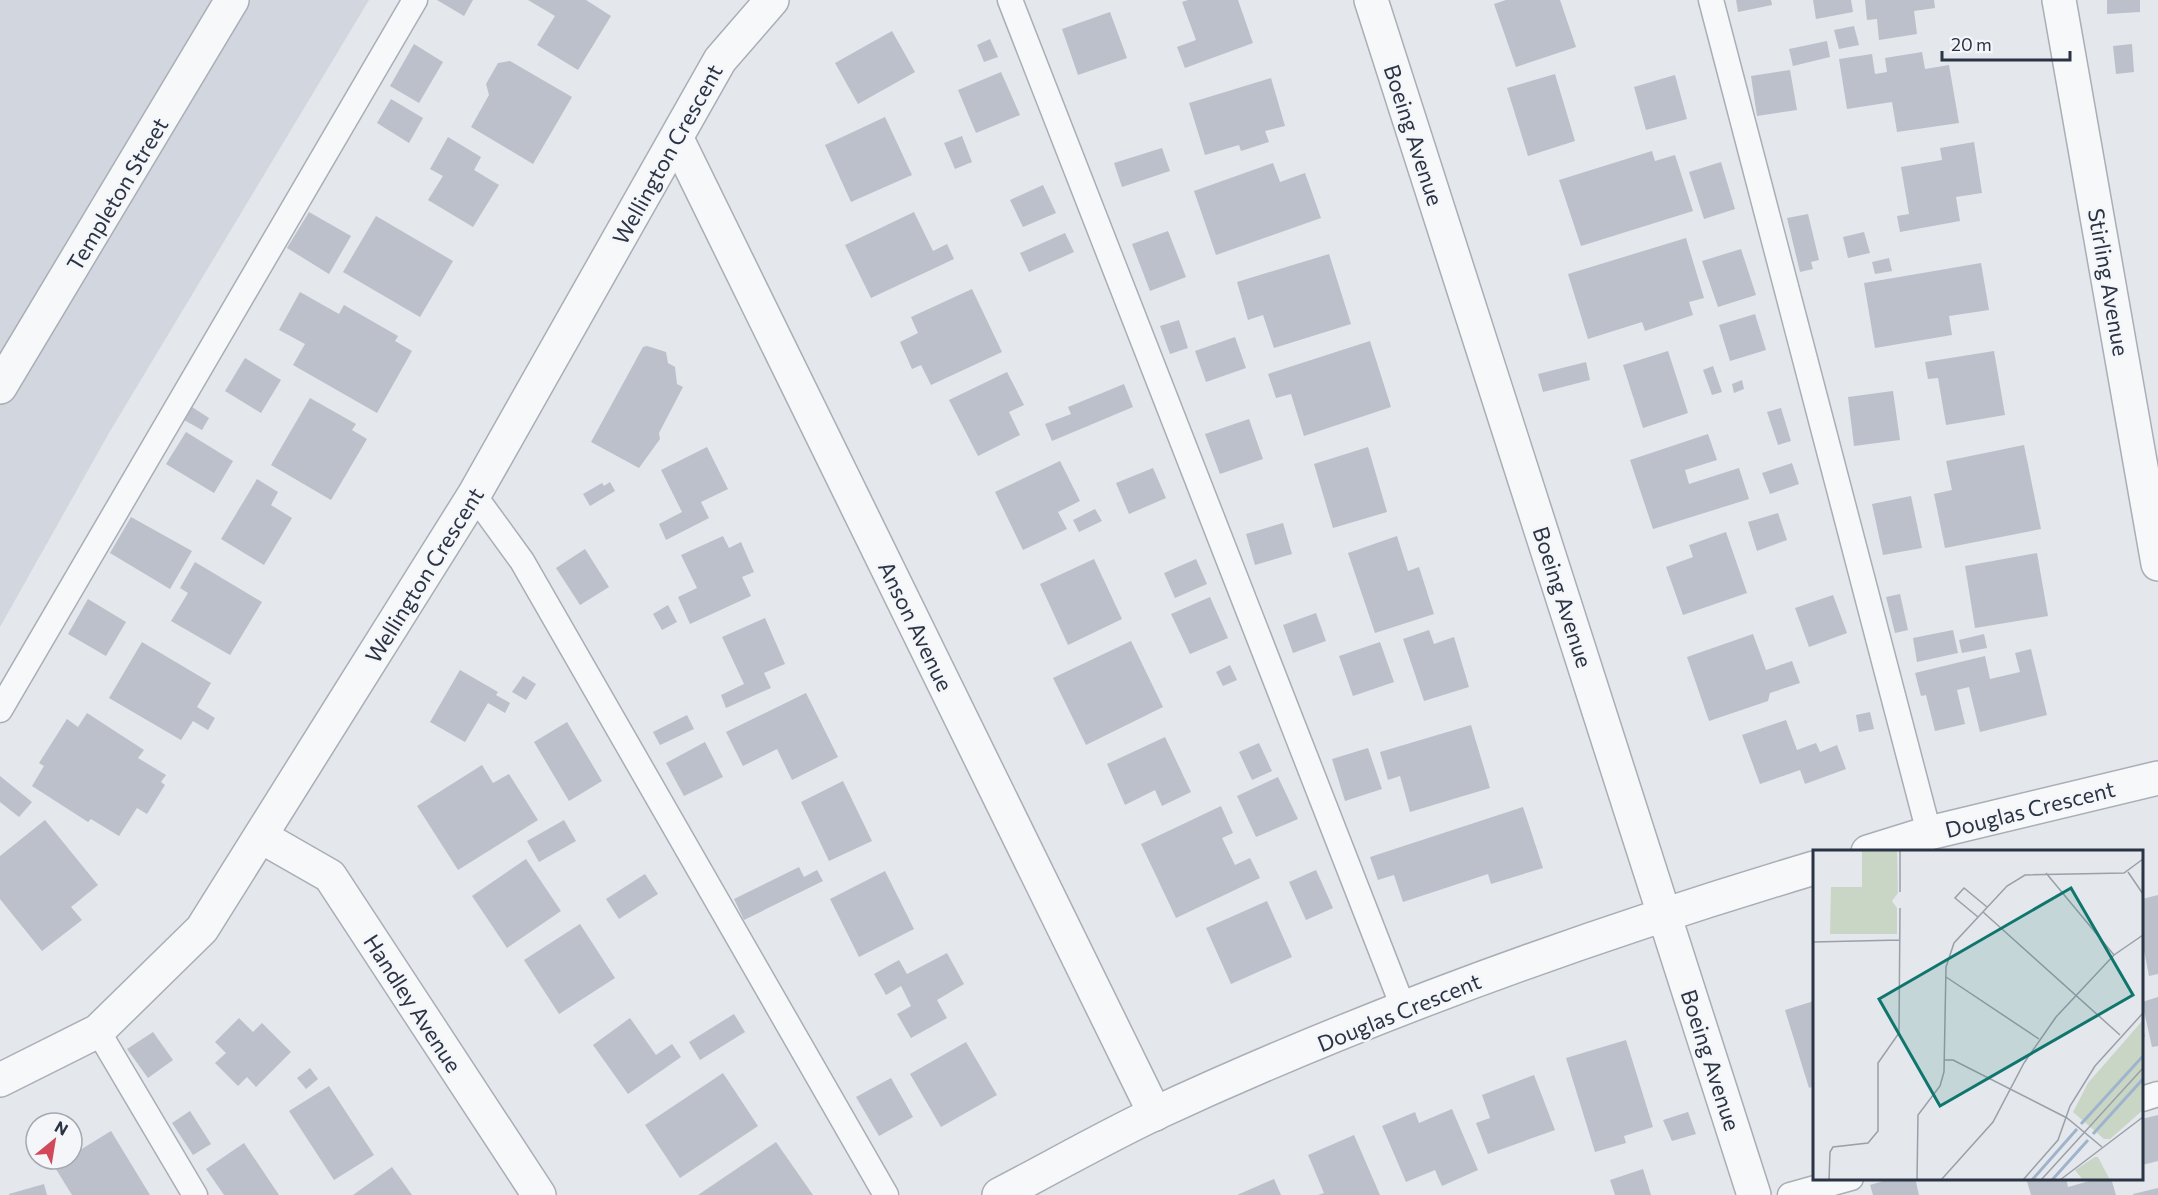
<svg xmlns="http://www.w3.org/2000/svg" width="2158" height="1195" font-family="Commissioner,sans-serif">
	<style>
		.built { fill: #d2d6de }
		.building { fill: #bbc0ca }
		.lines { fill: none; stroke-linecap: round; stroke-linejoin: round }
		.lane-casing { stroke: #a9aeb7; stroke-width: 27 }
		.street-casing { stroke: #a9aeb7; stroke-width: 36 }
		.lane { stroke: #f7f8fa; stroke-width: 24 }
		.street { stroke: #f7f8fa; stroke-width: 33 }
		.labels { text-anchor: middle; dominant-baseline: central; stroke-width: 5; stroke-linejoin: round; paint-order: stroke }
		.street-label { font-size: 22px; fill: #2b3445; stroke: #f4f6f9 }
		.inset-river { fill: none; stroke: #9fb4cc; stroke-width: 3 }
		.inset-road { fill: none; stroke: #9a9fa9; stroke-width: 1.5 }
		.view { fill: #0f766e; fill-opacity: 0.15; stroke: #0f766e; stroke-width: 3 }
		.inset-edge { fill: none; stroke: #2b3445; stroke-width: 3 }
	</style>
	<rect width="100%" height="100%" fill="#e4e7ec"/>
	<polygon class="built" points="0,0 369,0 109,433 0,627"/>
	<g class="building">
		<polygon points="437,0 473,0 464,16"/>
		<polygon points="528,0 586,0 611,16 578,70 537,45 555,16"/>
		<polygon points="1188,0 1238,0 1253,43 1185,68 1177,47 1196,40 1182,2"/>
		<polygon points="1506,0 1560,0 1576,47 1516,67 1494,4"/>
		<polygon points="1736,0 1771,0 1772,5 1738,12"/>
		<polygon points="1813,0 1851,0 1853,12 1816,19"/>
		<polygon points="1865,0 1934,0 1935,8 1914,11 1917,34 1879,40 1877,19 1867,20"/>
		<polygon points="2107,0 2140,0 2140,12 2107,14"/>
		<polygon points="1110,12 1127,58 1078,75 1062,29"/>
		<polygon points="1854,26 1859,45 1839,49 1834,30"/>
		<polygon points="892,31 915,72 858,104 835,63"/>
		<polygon points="990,39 998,57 984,62 977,45"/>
		<polygon points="1827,41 1830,57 1793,66 1789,49"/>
		<polygon points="414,44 443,62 419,103 390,86"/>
		<polygon points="2132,44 2134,72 2116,74 2113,46"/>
		<polygon points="1922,52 1925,69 1949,65 1959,123 1897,132 1892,102 1847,109 1839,59 1872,54 1875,74 1887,72 1885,58"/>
		<polygon points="510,61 572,97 533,164 471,127 489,95 486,84 498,63"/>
		<polygon points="1790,70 1797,110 1757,116 1751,76"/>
		<polygon points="1001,72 1020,115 976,133 958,90"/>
		<polygon points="1555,74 1575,141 1528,156 1507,88"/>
		<polygon points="1675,75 1687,119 1646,130 1634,87"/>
		<polygon points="1271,78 1285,126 1265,131 1269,142 1241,151 1239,145 1205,155 1189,103"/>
		<polygon points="391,99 423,118 409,143 377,123"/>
		<polygon points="885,117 912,175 851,202 825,145"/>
		<polygon points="962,136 972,162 955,169 944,143"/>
		<polygon points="448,137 481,157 474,170 499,185 473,227 428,200 443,176 430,169"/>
		<polygon points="1974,142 1982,193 1956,197 1960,221 1900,232 1897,216 1909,214 1901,167 1942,160 1940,148"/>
		<polygon points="1162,148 1170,171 1122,187 1114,163"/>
		<polygon points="1652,151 1655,161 1675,155 1693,211 1581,246 1559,180"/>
		<polygon points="1721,162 1735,209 1704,219 1689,172"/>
		<polygon points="1273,163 1280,182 1305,173 1321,218 1216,255 1194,191"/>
		<polygon points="1043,185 1056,213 1023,227 1010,200"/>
		<polygon points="309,212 351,236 329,274 287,248"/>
		<polygon points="914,212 933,251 947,244 954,259 871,298 845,245"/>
		<polygon points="1808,214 1819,260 1811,262 1813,269 1800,272 1787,218"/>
		<polygon points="376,216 453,261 420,317 343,272"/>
		<polygon points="1168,231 1186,277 1150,291 1132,244"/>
		<polygon points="1864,232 1870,253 1848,258 1843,237"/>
		<polygon points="1065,233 1074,252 1029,272 1020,253"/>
		<polygon points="1686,238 1704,298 1689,302 1693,315 1645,331 1642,322 1588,339 1568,274"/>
		<polygon points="1741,249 1756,295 1718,307 1702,261"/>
		<polygon points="1329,254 1351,324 1274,348 1263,315 1248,320 1237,282"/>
		<polygon points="1889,258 1892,271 1875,274 1872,262"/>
		<polygon points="1981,263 1989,310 1949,316 1952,335 1875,348 1864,283"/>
		<polygon points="972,289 1002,352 931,385 921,365 912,369 900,342 918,333 911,317"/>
		<polygon points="300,292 339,314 344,305 398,336 395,341 412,351 377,413 293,365 305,344 279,330"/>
		<polygon points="1755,314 1766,350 1730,361 1719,325"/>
		<polygon points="1179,320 1188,348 1170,354 1160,326"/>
		<polygon points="1235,337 1246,368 1206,382 1195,351"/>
		<polygon points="1370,341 1391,407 1304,436 1291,394 1276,398 1268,374"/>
		<polygon points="647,346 666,352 668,363 675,367 677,384 683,387 659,433 660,439 639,468 591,442 643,347"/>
		<polygon points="1668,351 1688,413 1643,428 1623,365"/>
		<polygon points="1994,351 2005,415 1946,425 1938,378 1928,379 1925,362"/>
		<polygon points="245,358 281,380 261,413 225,391"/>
		<polygon points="1586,362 1590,380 1543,392 1538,374"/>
		<polygon points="1713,366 1722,392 1712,395 1703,370"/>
		<polygon points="1007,372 1024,405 1009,412 1020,435 978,456 949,400"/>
		<polygon points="1742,380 1744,389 1734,393 1732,384"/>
		<polygon points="1124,384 1133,407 1052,441 1045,424 1071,414 1068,407"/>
		<polygon points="1893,391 1900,440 1854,446 1848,397"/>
		<polygon points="310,398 356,424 352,430 367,439 331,500 271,465"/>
		<polygon points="192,407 209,418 202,430 184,420"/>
		<polygon points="1781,408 1791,441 1778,445 1767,412"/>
		<polygon points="1249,419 1263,459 1220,474 1205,434"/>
		<polygon points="186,432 233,461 214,493 166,464"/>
		<polygon points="1708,434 1717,460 1685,470 1689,484 1739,468 1749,499 1653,529 1630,460"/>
		<polygon points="2024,445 2041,529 1945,548 1934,494 1952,490 1946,461"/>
		<polygon points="707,447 728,489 701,502 709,518 666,540 659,524 682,512 661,470"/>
		<polygon points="1368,447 1387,512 1333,528 1314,464"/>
		<polygon points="1060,461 1080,501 1058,512 1067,529 1023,550 995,492"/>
		<polygon points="1792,463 1799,484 1770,494 1762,473"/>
		<polygon points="1153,468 1166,498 1129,514 1116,483"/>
		<polygon points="257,479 278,492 271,505 292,518 264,565 221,539"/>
		<polygon points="610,482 615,491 590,506 583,494 602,483 604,486"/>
		<polygon points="1911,496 1922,548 1883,555 1872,504"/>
		<polygon points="1095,509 1102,521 1079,532 1073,520"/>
		<polygon points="1778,513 1787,540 1757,551 1748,522"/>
		<polygon points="131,517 192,551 170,589 110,553"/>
		<polygon points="1283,523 1292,554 1255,565 1246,534"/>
		<polygon points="1726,532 1747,593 1683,615 1666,567 1693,557 1689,545"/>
		<polygon points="723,536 729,548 741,542 754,572 742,577 751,596 690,624 678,597 697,588 681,555"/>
		<polygon points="1397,536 1408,571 1419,567 1434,614 1375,633 1348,553"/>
		<polygon points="585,549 609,587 580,605 556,568"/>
		<polygon points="2037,553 2048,616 1975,628 1965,566"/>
		<polygon points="1094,559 1122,619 1068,645 1040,584"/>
		<polygon points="1196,559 1207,584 1175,598 1164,573"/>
		<polygon points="195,562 262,602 230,655 171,621 188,593 180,588"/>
		<polygon points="1900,594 1908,630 1895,633 1886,597"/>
		<polygon points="1833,595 1847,633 1809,647 1795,608"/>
		<polygon points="1210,597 1228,638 1190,654 1171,614"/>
		<polygon points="88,599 126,622 106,656 68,634"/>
		<polygon points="668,605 677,622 662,630 653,614"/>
		<polygon points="1316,613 1326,641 1293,653 1283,625"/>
		<polygon points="765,618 785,664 764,673 771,688 726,708 721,695 744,684 722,637"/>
		<polygon points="1429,630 1434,644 1454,637 1469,687 1424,701 1403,639"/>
		<polygon points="1953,630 1958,653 1917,662 1913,638"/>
		<polygon points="1753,634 1766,670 1792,661 1800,683 1770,693 1768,701 1709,721 1687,657"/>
		<polygon points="1984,634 1987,648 1962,653 1959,640"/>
		<polygon points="1131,641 1163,707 1086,745 1053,678"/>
		<polygon points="142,642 211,683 197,707 215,718 208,730 193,721 181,740 109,698"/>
		<polygon points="1380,642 1394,682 1353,696 1339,656"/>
		<polygon points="2031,649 2047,715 1980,732 1969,687 1957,690 1965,724 1935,731 1926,695 1921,696 1915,673 1985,656 1990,679 2020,672 2015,653"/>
		<polygon points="1230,665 1237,680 1223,686 1216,672"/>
		<polygon points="460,670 498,692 496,695 510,703 505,713 488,703 465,742 430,722"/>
		<polygon points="523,676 536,684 526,700 512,692"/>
		<polygon points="806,693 838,757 792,780 777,749 743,766 726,732"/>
		<polygon points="1870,712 1874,729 1859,732 1856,715"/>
		<polygon points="87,713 144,750 138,758 166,775 161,782 165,785 147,814 137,808 119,836 91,819 88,822 32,786 44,766 39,763 67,719 78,727"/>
		<polygon points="687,715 694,729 660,745 653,732"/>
		<polygon points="1786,720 1797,750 1816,743 1820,752 1837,745 1846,769 1805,784 1800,770 1760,784 1742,735"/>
		<polygon points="567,722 602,781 569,801 534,742"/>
		<polygon points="1471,725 1490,788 1410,812 1400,776 1388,780 1380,752"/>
		<polygon points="1165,737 1191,792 1162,806 1155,790 1125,805 1107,764"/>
		<polygon points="705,742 723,777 684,796 666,763"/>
		<polygon points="1259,743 1272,771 1252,780 1239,752"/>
		<polygon points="1368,748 1382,789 1345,801 1332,759"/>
		<polygon points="482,765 493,783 509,774 538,820 458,870 417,806"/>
		<polygon points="0,776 32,802 19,817 0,802"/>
		<polygon points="1278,777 1298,819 1256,837 1237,796"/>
		<polygon points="843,781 872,841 829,861 801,802"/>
		<polygon points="1221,806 1233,833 1222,838 1235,865 1250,858 1260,878 1176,918 1141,844"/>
		<polygon points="1523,807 1543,868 1491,884 1488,874 1403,902 1394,875 1378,880 1370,857"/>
		<polygon points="45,820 98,885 71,907 82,920 42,951 0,899 0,856"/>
		<polygon points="564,820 576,841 539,862 527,841"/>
		<polygon points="526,859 561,911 507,948 472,896"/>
		<polygon points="799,867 804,877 817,870 823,881 744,920 734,899"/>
		<polygon points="1316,870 1333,908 1306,920 1289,882"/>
		<polygon points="885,871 914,929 859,957 830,899"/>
		<polygon points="645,874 658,894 619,919 606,899"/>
		<polygon points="2158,895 2158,974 2149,976 2142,940 2142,899"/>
		<polygon points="1267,901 1292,957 1231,984 1206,928"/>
		<polygon points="580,924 615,978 559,1014 524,960"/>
		<polygon points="947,953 964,984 937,1000 947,1018 911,1038 897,1014 911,1006 901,986 886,995 874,974 899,960 907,974"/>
		<polygon points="2158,997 2158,1046 2152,1047 2142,1002"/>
		<polygon points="1814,1001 1814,1086 1809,1088 1785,1010"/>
		<polygon points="734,1014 745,1032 700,1060 689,1042"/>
		<polygon points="239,1018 253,1032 262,1023 291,1052 256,1087 247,1077 238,1086 215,1063 226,1053 215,1042"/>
		<polygon points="630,1018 656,1055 672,1044 681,1057 628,1094 593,1045"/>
		<polygon points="2142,1023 2145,1037 2142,1037"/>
		<polygon points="153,1032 173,1060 148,1078 127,1049"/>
		<polygon points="1626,1040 1653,1127 1624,1136 1626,1143 1595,1152 1566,1058"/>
		<polygon points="966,1042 997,1095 941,1127 910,1074"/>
		<polygon points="310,1068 318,1079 306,1089 297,1078"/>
		<polygon points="723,1073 758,1126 680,1178 645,1125"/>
		<polygon points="1534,1075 1555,1130 1488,1154 1476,1123 1490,1118 1482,1095"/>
		<polygon points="891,1078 913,1117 879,1136 856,1097"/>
		<polygon points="329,1086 374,1155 334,1180 289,1111"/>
		<polygon points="1452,1109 1478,1170 1442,1186 1435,1170 1406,1182 1382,1126 1415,1112 1419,1123"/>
		<polygon points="190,1111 211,1144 193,1155 172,1123"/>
		<polygon points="1688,1112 1696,1134 1672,1141 1663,1120"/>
		<polygon points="2158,1115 2158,1161 2142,1165 2142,1119"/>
		<polygon points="111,1131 150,1195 72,1195 54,1166 66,1159 72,1159 72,1155"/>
		<polygon points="1354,1135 1380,1195 1318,1195 1324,1193 1308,1155"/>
		<polygon points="776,1142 813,1195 698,1195"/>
		<polygon points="244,1143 279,1195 224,1195 206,1169"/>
		<polygon points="392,1167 412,1195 353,1195"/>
		<polygon points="1643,1169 1651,1195 1615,1195 1610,1180"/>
		<polygon points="1893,1178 1915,1178 1919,1195 1873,1195 1870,1185"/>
		<polygon points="2026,1178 2066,1178 2068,1187 2100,1178 2111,1178 2116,1195 2031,1195"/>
		<polygon points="1274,1179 1281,1195 1237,1195"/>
		<polygon points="44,1184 47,1195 9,1195 9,1194"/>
		<polygon points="2158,1188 2158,1195 2133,1195 2133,1194"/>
	</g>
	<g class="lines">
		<g class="lane-casing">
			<g id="lane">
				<polyline points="1010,0 1403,1007"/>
				<polyline points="1711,0 1929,833"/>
				<polyline points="474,495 522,561 886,1195"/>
				<polyline points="0,710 415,0"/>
				<polyline points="98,1031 195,1195"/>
				<polyline points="2142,1099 2158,1094"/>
				<polyline points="1790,1195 1851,1178"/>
			</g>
		</g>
		<g class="street-casing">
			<g id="street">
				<polyline points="1371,0 1754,1195"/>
				<polyline points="2059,0 2158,564"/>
				<polyline points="677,139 1155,1114"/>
				<polyline points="0,387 232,0"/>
				<polyline points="262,837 330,876 539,1195"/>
				<polyline points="1868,852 1929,833 2158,778"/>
				<polyline points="0,1080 98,1031 202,929 474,495 720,60 772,0"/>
				<path d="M999,1195C1051,1168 1103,1138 1156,1113C1369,1014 1590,935 1814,868"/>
			</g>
		</g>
		<use href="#lane" class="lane"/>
		<use href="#street" class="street"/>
	</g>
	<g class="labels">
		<g class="street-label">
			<text transform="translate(1414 135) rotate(72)">Boeing Avenue</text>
			<text transform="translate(667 154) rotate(-61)">Wellington Crescent</text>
			<text transform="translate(117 194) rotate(-59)">Templeton Street</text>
			<text transform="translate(2109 282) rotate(80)">Stirling Avenue</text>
			<text transform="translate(424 575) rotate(-58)">Wellington Crescent</text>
			<text transform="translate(1563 597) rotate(72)">Boeing Avenue</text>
			<text transform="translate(916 626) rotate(64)">Anson Avenue</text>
			<text transform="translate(2030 809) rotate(-14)">Douglas Crescent</text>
			<text transform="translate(413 1003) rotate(57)">Handley Avenue</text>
			<text transform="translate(1399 1012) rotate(-22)">Douglas Crescent</text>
			<text transform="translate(1711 1060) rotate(72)">Boeing Avenue</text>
		</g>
	</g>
	<g transform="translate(1813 850)">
		<rect width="330" height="330" fill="#e4e7ec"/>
		<path d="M282,307H285L297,330H270L262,320Z" fill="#c9d6c5"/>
		<path d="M49,0H84L85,43L79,51L84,58V84H17L18,37H49ZM330,170V260L297,289H291L260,262L275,233Z" fill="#c9d6c5"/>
		<path class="inset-river" d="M268,274L330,206M280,284L330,229M219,330L264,279M239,330L275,290"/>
		<path class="inset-road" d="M315,22L330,44M233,23L301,105M87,42V0M170,62L307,185M165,67L142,48L151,38L174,57M0,92L87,90M133,127L226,189M132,210H140L254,268L289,297M16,330L17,302L20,297L55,293L65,281V213L86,183L87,58M104,330L105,265L127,236L131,222L133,117L141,93L194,36L212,25L311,23L330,9M128,330L180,272L211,213L243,167L301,105L330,85M210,330L245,290L257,256L282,216L330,163M228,330L330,218M247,330L330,267"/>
		<path class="view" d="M258,38L320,145L127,256L66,149Z"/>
		<rect width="330" height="330" class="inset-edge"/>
	</g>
	<g transform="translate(54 1141) rotate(30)"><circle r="28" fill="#f4f6f9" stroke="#a4a8b1" stroke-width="1.5"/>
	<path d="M0-4.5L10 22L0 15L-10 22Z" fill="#d1495b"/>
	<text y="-9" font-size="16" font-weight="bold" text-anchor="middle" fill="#2b3445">N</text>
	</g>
	<path d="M1942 51v9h128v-9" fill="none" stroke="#2b3445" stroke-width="3"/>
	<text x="1951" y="51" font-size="18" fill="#2b3445" stroke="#f4f6f9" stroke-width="4.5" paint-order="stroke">20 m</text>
</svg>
